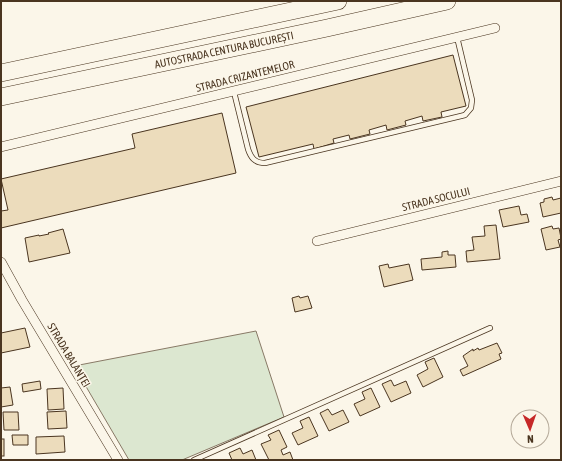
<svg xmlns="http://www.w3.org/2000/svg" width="562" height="461" font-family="'Asap Condensed',sans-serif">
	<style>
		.green { fill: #dce7d0; stroke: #887966 }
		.building { fill: #ecdcbc; stroke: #4a3520 }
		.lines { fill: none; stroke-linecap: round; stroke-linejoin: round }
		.service-casing { stroke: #4a3520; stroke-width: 6 }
		.minor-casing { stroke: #4a3520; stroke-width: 10 }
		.motorway-casing { stroke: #4a3520; stroke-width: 18 }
		.service { stroke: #fbf6e9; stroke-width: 4.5 }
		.minor { stroke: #fbf6e9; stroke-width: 9 }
		.motorway { stroke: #fbf6e9; stroke-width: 17 }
		.labels { text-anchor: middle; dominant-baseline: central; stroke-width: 3; stroke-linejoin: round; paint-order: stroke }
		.street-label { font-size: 11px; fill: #4a3520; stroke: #fbf6e9 }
	</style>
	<rect width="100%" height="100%" fill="#fbf6e9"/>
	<polygon class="green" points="256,331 284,417 182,460 129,460 74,366"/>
	<g class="building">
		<polygon points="453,55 466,106 441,112 442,117 423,121 422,116 405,121 406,125 387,130 386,125 369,130 370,134 350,139 349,135 333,139 334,143 314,149 313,144 259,157 246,107"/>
		<polygon points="222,113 236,173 1,228 1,211 8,210 1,179 135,148 132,134"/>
		<polygon points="552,197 553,200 561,198 561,213 543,217 540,203 544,202 544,199"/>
		<polygon points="519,206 521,215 527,214 529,222 503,227 499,210"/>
		<polygon points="496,225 500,259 467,262 466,251 474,250 472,237 485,236 484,226"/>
		<polygon points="552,226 553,229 559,228 561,238 561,239 558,240 560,247 546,250 541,229"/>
		<polygon points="63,229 70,253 29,262 25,238 39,235 39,236 49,234 48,233"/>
		<polygon points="448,251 448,255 455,255 456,267 422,270 421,259 442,257 442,252"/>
		<polygon points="388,264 389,268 409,264 413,280 384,287 379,266"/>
		<polygon points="299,296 300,298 308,296 312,308 295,312 292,298"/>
		<polygon points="25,328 30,347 1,353 1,333"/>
		<polygon points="497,343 502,353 499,354 501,359 463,376 460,370 468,366 463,356 473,349 473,351 478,348 479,350"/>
		<polygon points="434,358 443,377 423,387 417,375 428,369 425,362"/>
		<polygon points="391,380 394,386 406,381 411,393 391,402 382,384"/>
		<polygon points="40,381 41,389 23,392 22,384"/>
		<polygon points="10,387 13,405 1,407 1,388"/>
		<polygon points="63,388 64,409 48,410 47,389"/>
		<polygon points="371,388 380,407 360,416 354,404 365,399 362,392"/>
		<polygon points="328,409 332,415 343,410 349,422 329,431 320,413"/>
		<polygon points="66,411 67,428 48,429 47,412"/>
		<polygon points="3,412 18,412 19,430 4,430"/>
		<polygon points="309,417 318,436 298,445 292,433 303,428 300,421"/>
		<polygon points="279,430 287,447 281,450 283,455 290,452 293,460 269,460 261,444 271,440 268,435"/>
		<polygon points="12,435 28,435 28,445 13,445"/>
		<polygon points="64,436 65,452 36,454 36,437"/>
		<rect x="1" y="439" width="3" height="17"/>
		<polygon points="240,448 243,454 252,450 256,460 232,460 229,453"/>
	</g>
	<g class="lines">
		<g class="service-casing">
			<g id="service">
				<path d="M234,92L248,149C251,158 255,163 265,163L461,116L465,115L471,108L472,100L457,37"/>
				<polyline points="194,460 490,328"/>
			</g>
		</g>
		<g class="minor-casing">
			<g id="minor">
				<polyline points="1,147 495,28"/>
				<polyline points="317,241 561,181"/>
				<polyline points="1,262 22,300 118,460"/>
			</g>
		</g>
		<g class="motorway-casing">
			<g id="motorway">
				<polyline points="1,73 338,1"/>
				<path id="s1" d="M1,97L327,28L447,1"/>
			</g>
		</g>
		<use href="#service" class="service"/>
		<use href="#minor" class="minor"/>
		<use href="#motorway" class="motorway"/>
	</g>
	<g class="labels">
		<g class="street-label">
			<text stroke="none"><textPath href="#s1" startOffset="228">AUTOSTRADA CENTURA BUCUREȘTI</textPath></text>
			<text transform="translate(245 76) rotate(-14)">STRADA CRIZANTEMELOR</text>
			<text transform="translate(436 199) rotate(-14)">STRADA SOCULUI</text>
			<text transform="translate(69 355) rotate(59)">STRADA BALANȚEI</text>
		</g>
	</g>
	<rect width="562" height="461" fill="none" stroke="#4a3520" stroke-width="4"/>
	<g transform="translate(530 429) rotate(178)"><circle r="19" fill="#fbf6e9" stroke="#b4a999"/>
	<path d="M0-3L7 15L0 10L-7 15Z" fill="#c62828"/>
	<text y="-6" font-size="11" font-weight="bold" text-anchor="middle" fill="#4a3520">N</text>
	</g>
</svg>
